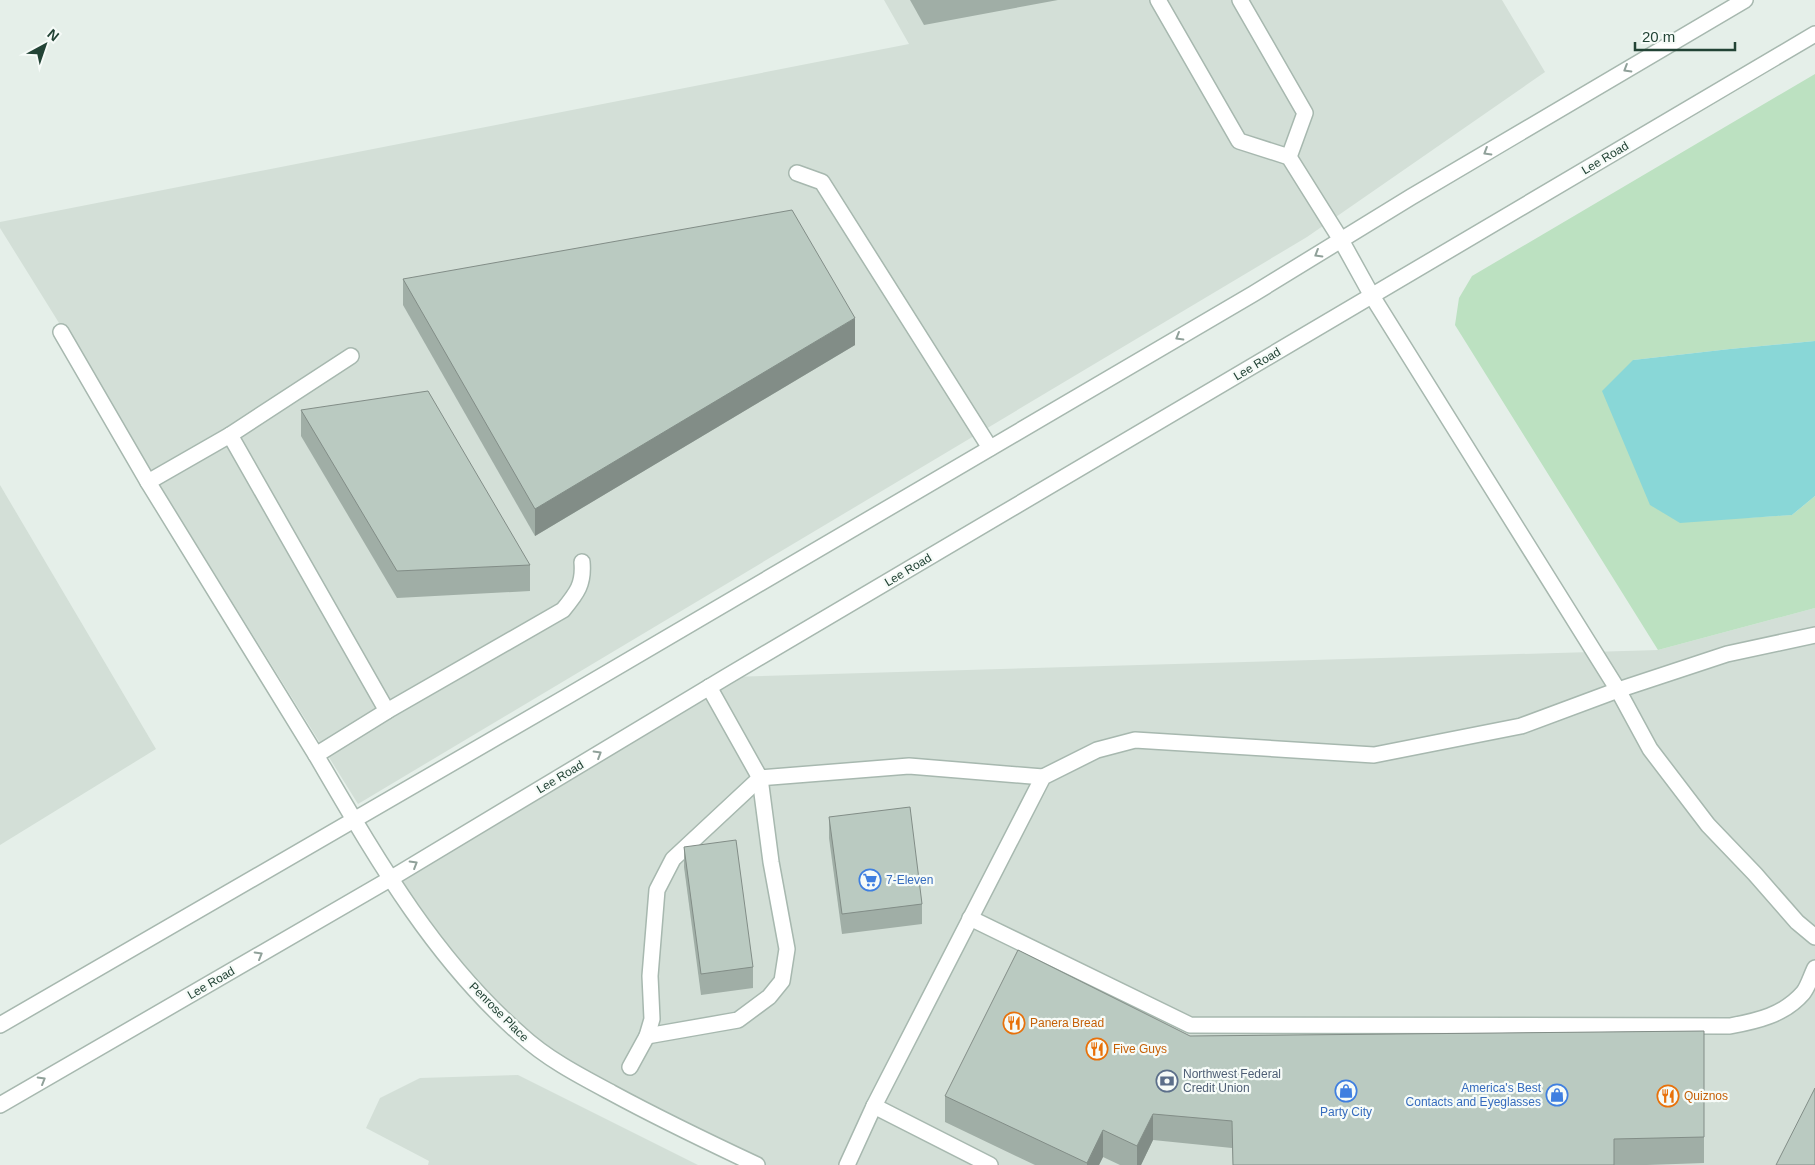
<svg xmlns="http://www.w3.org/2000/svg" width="1815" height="1165" font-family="Arial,sans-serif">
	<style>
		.built { fill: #d3dfd7 }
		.green { fill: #bce1c1 }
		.water { fill: #89d7d7 }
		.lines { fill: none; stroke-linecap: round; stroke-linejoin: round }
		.minor-casing { stroke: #a7b8af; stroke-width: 18 }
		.minor { stroke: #fff; stroke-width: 15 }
		.wall { fill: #a0aea6 }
		.shaded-wall { fill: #828d87 }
		.building { fill: #bacac1; stroke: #828d87 }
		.oneway { stroke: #90a19a }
		.labels { text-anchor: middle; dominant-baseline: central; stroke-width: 4.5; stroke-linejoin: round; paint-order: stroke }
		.street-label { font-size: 12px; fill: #224335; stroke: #f6fbf8 }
		.shop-label { font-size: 12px; fill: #366cbe; stroke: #f6fbf8; text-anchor: start }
		.food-label { font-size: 12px; fill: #c56008; stroke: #f6fbf8; text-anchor: start }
		.service-label { font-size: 12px; fill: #4e5e75; stroke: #f6fbf8; text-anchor: start }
	</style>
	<rect width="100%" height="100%" fill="#e5efe9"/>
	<g class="built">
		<polygon points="884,0 1502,0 1545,72 1307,237 358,804 0,228 0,222 909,44"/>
		<polygon points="0,485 156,749 0,845"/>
		<polygon points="1815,608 1815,1165 757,1165 521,1035 390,879 726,677 1658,650"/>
		<polygon points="518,1075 698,1165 428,1165 429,1161 366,1128 380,1098 420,1078"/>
	</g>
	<polygon class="green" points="1815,74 1815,341 1730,349 1633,360 1743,518 1792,515 1815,496 1815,608 1658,650 1455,325 1459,298 1472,276"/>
	<polygon class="water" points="1815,341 1815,496 1792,515 1680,523 1650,505 1602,391 1633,360 1730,349"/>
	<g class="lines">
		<g class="minor-casing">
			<g id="minor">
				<polyline points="1240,0 1305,113 1289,157"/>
				<polyline points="797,173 822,182 990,448"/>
				<polyline points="61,332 148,482 316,755"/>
				<polyline points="230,435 351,356"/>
				<polyline points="148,482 230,435 387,711"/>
				<path d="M582,562C584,584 577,593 563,610L387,711L316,755C374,854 432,957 520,1034C547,1059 580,1076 612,1093C660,1119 708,1142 757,1165"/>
				<polyline points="1815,635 1727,654 1618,690 1650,749 1708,825 1755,874 1797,922 1815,937"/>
				<polyline points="709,687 760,778 909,766 1043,777"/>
				<path d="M970,918L1190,1025L1730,1026C1757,1021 1784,1015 1803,993C1808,987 1811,976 1815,968"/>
				<polyline points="0,1025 566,697 1253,294 1411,197 1745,0"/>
				<polyline points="647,1036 738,1020 769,997 782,981 787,949 771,862 760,778"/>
				<polyline points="630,1067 647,1036 652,1019 650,976 657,890 673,859 760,778"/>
				<polyline points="0,1105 390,879 726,677 1815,34"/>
				<polyline points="874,1106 990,1165"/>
				<polyline points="847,1165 874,1106 1043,777 1097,750 1135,740 1374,755 1521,726 1618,690 1372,296 1341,240 1289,157 1239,141 1158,0"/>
			</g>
		</g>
		<use href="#minor" class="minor"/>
	</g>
	<g class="wall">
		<polygon points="910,0 1058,0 924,25"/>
		<polygon points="403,279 855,345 535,536 403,305"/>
		<polygon points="301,410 530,565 530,591 397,598 301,436"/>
		<polygon points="829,817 922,904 922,924 842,934 829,838"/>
		<polygon points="684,847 753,967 753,988 701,995 684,867"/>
		<polygon points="1704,1031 1704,1163 1647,1165 1233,1165 1232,1148 1153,1140 1141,1165 1120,1165 1103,1157 1099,1165 1035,1165 945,1122 945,1096 1190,1036"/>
	</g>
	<g class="shaded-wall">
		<polygon points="855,318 855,345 535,536 535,509"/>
		<polygon points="1153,1114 1153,1140 1141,1165 1137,1165 1137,1146"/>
		<polygon points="1103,1130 1103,1157 1099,1165 1087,1165 1087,1163"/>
	</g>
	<g class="building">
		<polygon points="792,210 855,318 535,509 403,279"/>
		<polygon points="428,391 530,565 397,571 301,410"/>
		<polygon points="910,807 922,904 842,914 829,817"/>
		<polygon points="736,840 753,967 701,974 684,847"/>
		<polygon points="1018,950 1190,1036 1704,1031 1704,1137 1614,1139 1614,1165 1233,1165 1232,1121 1153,1114 1137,1146 1103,1130 1087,1163 945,1096"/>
		<polygon points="1815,1088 1815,1165 1776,1165"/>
	</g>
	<defs><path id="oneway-chevron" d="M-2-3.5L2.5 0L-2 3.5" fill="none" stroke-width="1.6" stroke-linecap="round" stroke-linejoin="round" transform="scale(1.25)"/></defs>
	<g class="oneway">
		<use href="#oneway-chevron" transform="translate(1627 69) rotate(149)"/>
		<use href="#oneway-chevron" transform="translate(1487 152) rotate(149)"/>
		<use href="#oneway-chevron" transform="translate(1318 254) rotate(149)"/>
		<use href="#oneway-chevron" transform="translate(1179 337) rotate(150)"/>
		<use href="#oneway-chevron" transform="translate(598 754) rotate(-31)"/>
		<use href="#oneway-chevron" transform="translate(414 864) rotate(-31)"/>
		<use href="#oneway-chevron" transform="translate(259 955) rotate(-30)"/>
		<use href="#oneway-chevron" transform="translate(42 1080) rotate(-30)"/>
	</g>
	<defs>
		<g id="supermarket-ring" transform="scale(1.125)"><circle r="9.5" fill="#f6fbf8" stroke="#3f7fe0" stroke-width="1.5"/><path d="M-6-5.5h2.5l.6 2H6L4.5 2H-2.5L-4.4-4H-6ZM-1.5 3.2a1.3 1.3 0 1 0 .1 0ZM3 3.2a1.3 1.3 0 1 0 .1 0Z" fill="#3f7fe0"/></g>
		<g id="restaurant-ring" transform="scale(1.125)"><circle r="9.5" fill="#f6fbf8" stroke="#e8710a" stroke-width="1.5"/><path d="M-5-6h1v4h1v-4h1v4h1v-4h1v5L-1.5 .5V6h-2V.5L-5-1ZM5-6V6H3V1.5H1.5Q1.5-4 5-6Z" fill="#e8710a"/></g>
		<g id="bank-ring" transform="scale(1.125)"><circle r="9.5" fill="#f6fbf8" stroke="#5c6f8a" stroke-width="1.5"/><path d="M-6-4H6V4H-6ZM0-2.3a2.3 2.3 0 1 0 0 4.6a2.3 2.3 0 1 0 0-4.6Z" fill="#5c6f8a"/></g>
		<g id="shop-ring" transform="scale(1.125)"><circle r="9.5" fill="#f6fbf8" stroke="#3f7fe0" stroke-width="1.5"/><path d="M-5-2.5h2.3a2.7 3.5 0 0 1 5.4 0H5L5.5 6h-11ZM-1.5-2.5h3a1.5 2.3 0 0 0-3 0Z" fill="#3f7fe0"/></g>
	</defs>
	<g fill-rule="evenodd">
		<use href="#supermarket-ring" x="870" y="880"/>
		<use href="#restaurant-ring" x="1014" y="1023"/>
		<use href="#restaurant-ring" x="1097" y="1049"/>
		<use href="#bank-ring" x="1167" y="1081"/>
		<use href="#shop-ring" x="1346" y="1091"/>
		<use href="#shop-ring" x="1557" y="1095"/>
		<use href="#restaurant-ring" x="1668" y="1096"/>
	</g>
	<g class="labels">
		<g class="street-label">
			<text transform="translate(1605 158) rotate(-31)">Lee Road</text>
			<text transform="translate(1257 364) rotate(-31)">Lee Road</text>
			<text transform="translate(908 570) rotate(-31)">Lee Road</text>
			<text transform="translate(560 777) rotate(-31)">Lee Road</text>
			<text transform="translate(211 983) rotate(-30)">Lee Road</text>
			<text transform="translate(499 1012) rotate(45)">Penrose Place</text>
		</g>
		<g class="shop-label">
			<text x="886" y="880">7-Eleven</text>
			<text x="1541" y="1088" text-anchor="end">America's Best<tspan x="1541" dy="14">Contacts and Eyeglasses</tspan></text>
			<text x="1346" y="1112" text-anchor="middle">Party City</text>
		</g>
		<g class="food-label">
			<text x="1030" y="1023">Panera Bread</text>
			<text x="1113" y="1049">Five Guys</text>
			<text x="1684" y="1096">Quiznos</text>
		</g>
		<g class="service-label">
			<text x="1183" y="1074">Northwest Federal<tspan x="1183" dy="14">Credit Union</tspan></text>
		</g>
	</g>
	<g transform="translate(45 45) rotate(40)" stroke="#f6fbf8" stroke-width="4" paint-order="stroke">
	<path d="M0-4L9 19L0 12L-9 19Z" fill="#224335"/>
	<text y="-8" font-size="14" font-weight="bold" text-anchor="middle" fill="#224335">N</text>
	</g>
	<path d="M1635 42v8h100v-8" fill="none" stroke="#224335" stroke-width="2.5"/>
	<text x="1642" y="42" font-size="15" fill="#224335" stroke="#f6fbf8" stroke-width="4" paint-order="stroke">20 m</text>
</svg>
